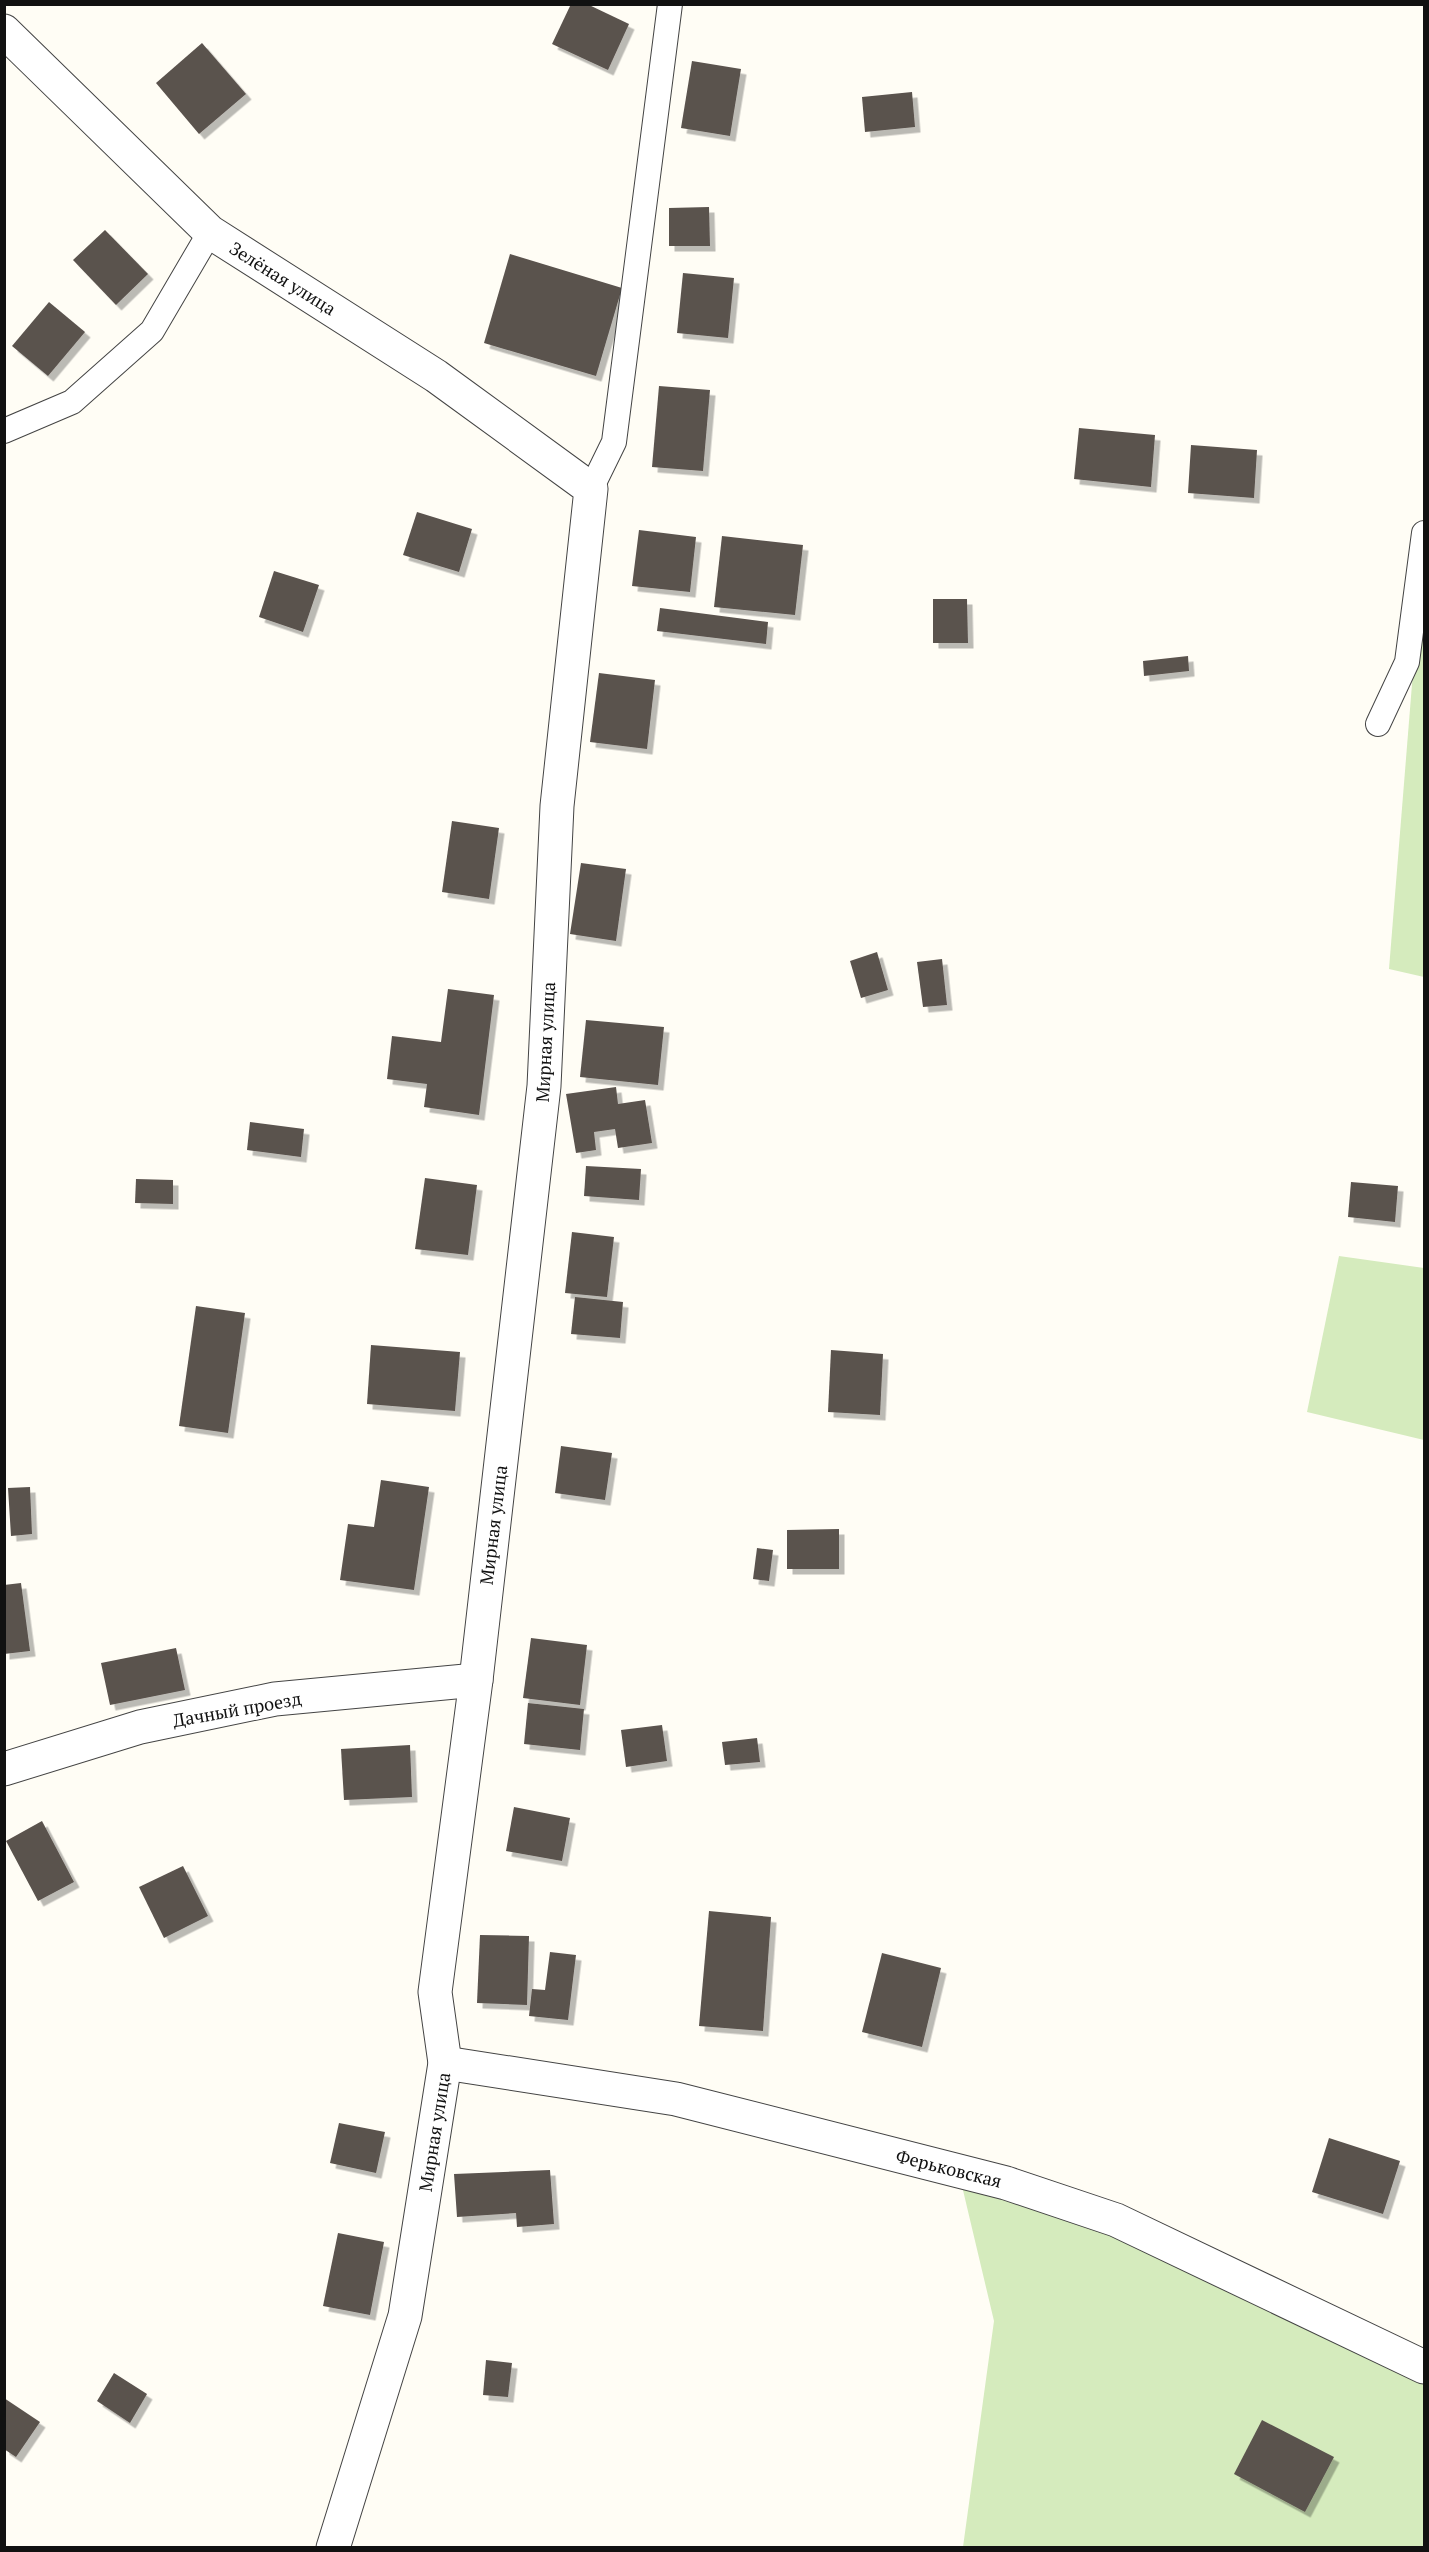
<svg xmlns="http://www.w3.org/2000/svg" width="1429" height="2552" font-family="'PT Serif',serif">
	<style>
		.green { fill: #d5ebbd }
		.building { fill: #5a524d; filter: url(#shadow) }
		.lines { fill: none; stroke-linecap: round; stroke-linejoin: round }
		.service-casing { stroke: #444; stroke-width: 26 }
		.minor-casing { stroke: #444; stroke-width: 35 }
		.service { stroke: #fff; stroke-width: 24 }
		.minor { stroke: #fff; stroke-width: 33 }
		.labels { text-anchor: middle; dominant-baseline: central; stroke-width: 6; stroke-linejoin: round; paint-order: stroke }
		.street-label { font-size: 18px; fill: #111; stroke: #fff }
	</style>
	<defs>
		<filter id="shadow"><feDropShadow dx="5.5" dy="5.5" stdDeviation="0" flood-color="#0004"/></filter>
	</defs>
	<rect width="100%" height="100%" fill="#fffdf5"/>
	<g class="green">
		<polygon points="1424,536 1424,977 1389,969"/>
		<polygon points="1339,1256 1424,1268 1424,1440 1307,1412"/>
		<polygon points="962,2186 1107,2226 1424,2385 1424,2547 963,2547 994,2321"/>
	</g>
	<g class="building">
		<polygon points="571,4 587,4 629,24 608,70 552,44"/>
		<polygon points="202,43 246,94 199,134 156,83"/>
		<polygon points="692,61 741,69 730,136 681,128"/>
		<polygon points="912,92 915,127 865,132 862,97"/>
		<polygon points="709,207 710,246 669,246 669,208"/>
		<polygon points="105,230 148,274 116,305 73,260"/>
		<polygon points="510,254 622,288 596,376 484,343"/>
		<polygon points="683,273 734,278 728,338 677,333"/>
		<polygon points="49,302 85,332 48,376 12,346"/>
		<polygon points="659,386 710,390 703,471 652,467"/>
		<polygon points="1079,428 1155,435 1151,487 1074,479"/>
		<polygon points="1191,445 1257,450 1254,498 1188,493"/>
		<polygon points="417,512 472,529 459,572 403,555"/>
		<polygon points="639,530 696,537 690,592 632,586"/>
		<polygon points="722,536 803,545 795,615 714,607"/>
		<polygon points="274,571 319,585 303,632 259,617"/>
		<polygon points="933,599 967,599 968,643 933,643"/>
		<polygon points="660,608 768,622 766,644 657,631"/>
		<polygon points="1188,656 1189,671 1144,676 1143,661"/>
		<polygon points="599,673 655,680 647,749 590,742"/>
		<polygon points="452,821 499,828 489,899 442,892"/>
		<polygon points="581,863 626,869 616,941 570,934"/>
		<polygon points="877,952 888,990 861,998 850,961"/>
		<polygon points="942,959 947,1005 923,1007 917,962"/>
		<polygon points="448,989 494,995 479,1115 424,1107 427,1084 387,1079 392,1036 441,1042"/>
		<polygon points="586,1020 664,1027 658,1085 580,1077"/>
		<polygon points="616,1087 618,1104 645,1100 652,1143 618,1148 615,1129 594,1132 596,1150 576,1153 566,1094"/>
		<polygon points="250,1122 304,1129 301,1157 247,1150"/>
		<polygon points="586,1166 641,1169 639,1200 584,1196"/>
		<polygon points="425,1178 477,1185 468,1255 415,1249"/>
		<polygon points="136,1179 173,1180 173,1204 135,1203"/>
		<polygon points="1351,1182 1398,1186 1395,1222 1348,1217"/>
		<polygon points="572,1232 614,1237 607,1297 565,1293"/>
		<polygon points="575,1297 623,1302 620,1338 571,1334"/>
		<polygon points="196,1306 245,1313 228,1433 179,1426"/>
		<polygon points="371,1345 460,1352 455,1411 367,1404"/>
		<polygon points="831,1350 883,1354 880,1415 828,1412"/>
		<polygon points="561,1446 612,1453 605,1500 555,1493"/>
		<polygon points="381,1480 429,1487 414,1590 340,1580 348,1524 374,1527"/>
		<polygon points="30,1487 32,1534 11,1536 8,1488"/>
		<polygon points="839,1529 839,1569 787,1569 787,1530"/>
		<polygon points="757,1548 773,1550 769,1581 753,1579"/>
		<polygon points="21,1583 30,1651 4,1654 4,1585"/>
		<polygon points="531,1638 587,1645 580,1705 523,1698"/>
		<polygon points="176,1648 185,1690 110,1705 101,1663"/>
		<polygon points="528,1703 584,1709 580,1750 524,1744"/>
		<polygon points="662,1725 667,1761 626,1767 621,1730"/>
		<polygon points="757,1738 760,1762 725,1765 722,1742"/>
		<polygon points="410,1745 412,1797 344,1800 341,1749"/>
		<polygon points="514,1807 570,1818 562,1861 506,1851"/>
		<polygon points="42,1821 74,1882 38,1901 6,1841"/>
		<polygon points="183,1866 208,1916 164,1938 139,1887"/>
		<polygon points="709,1911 771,1917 763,2031 699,2026"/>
		<polygon points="480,1935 529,1936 527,2005 477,2003"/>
		<polygon points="550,1952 576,1955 568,2020 529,2016 532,1989 545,1990"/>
		<polygon points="882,1953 941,1968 922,2047 862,2032"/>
		<polygon points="339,2123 385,2132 376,2173 330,2163"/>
		<polygon points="1329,2138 1400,2161 1383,2214 1312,2192"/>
		<polygon points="550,2170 554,2224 517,2227 516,2213 457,2217 454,2174"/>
		<polygon points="338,2233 384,2242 370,2315 323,2306"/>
		<polygon points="486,2360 512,2363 508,2397 483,2395"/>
		<polygon points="114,2373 147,2394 130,2423 97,2401"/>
		<polygon points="4,2398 40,2422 16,2457 4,2449"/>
		<polygon points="1262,2420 1334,2457 1305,2512 1234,2474"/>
	</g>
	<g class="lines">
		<g class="service-casing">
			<g id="service">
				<polyline points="4,431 72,402 152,331 210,232"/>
				<polyline points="591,489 614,442 670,4"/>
				<polyline points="1378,724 1407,662 1424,533"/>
			</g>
		</g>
		<g class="minor-casing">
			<g id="minor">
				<polyline points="4,31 210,232 436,376 591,489 557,806 544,1086 476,1680 435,1992 445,2063 405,2316 333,2548"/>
				<polyline points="4,1769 140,1727 275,1699 476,1680"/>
				<polyline points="445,2063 676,2099 1006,2183 1116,2220 1424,2367"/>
			</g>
		</g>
		<use href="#service" class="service"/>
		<use href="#minor" class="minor"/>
	</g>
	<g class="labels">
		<g class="street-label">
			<text transform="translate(283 278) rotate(32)">Зелёная улица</text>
			<text transform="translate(545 1042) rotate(-87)">Мирная улица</text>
			<text transform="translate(493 1525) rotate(-83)">Мирная улица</text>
			<text transform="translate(237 1709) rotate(-10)">Дачный проезд</text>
			<text transform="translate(434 2132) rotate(-81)">Мирная улица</text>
			<text transform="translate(949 2168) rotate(14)">Ферьковская</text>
		</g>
	</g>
	<rect width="1429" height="2552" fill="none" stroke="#111111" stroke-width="12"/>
</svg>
